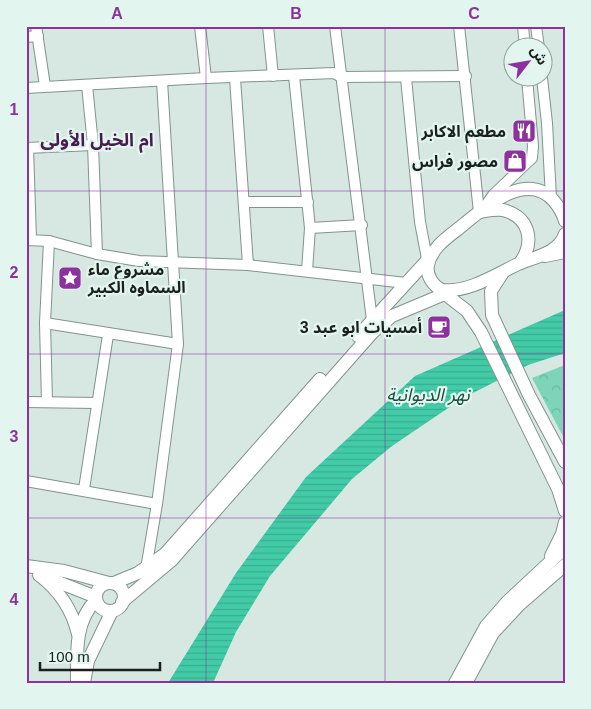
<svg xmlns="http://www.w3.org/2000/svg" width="591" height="709" font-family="Helvetica,'Noto Sans Arabic',sans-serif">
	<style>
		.park { fill: url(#park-crowns) }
		.water { fill: url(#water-rules) }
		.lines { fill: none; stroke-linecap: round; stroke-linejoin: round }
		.minor-casing { stroke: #82938d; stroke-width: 12 }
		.major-casing { stroke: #82938d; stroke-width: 14 }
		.minor { stroke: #fff; stroke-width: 10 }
		.major { stroke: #fff; stroke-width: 12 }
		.grid { fill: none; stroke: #8d329d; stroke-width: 1; stroke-opacity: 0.55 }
		.labels { text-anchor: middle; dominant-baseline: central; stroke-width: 4.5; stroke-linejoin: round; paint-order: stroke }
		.poi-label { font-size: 16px; font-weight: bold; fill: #19201d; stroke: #e3f5ef; text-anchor: end }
		.neighbourhood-label { font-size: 18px; font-weight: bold; fill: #471b4e; stroke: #e3f5ef }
		.water-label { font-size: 18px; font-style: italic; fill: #184f40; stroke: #e3f5ef }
		.neatline { fill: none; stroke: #8d329d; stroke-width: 2 }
		.grid-label { font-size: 16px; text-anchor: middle; font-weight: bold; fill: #8d329d }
	</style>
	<defs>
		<pattern id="park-crowns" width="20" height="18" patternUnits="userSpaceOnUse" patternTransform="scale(1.25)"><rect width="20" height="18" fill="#7dd4b9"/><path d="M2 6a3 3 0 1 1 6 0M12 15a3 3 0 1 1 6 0" fill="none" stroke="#6bb69f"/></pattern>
		<pattern id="water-rules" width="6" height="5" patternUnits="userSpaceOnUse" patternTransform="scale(1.25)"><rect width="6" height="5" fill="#42cba7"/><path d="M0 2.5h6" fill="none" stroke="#39ae8f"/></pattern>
	</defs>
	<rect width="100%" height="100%" fill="#d6e8e1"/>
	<polygon class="park" points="565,365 565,440 532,378"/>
	<polygon class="water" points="565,310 565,353 528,365 463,398 392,446 352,479 270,576 236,632 213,683 168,683 236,573 306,477 415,376"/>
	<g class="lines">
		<g class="minor-casing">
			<g id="minor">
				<polyline points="36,26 45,86"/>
				<polyline points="200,26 206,78"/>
				<polyline points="268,26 273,76"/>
				<polyline points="335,26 372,320"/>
				<polyline points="459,26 479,212"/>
				<polyline points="523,26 525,48"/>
				<polyline points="536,26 539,48"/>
				<polyline points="26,37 38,36"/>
				<polyline points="294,76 310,228 307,271"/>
				<polyline points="235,78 248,265"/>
				<polyline points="406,78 420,222 428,264"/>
				<polyline points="542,78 547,123 551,198"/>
				<polyline points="87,85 93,145 97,254"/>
				<polyline points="26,88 206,78 334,73 341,77 466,76"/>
				<polyline points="26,148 93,145"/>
				<polyline points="28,148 31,240"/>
				<polyline points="244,202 308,202"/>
				<polyline points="486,205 493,195 532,158 533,146 527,78"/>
				<polyline points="310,228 362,225"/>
				<polyline points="26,240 49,241 97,254 139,261 248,265 406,283"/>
				<polyline points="45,323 178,344"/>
				<polyline points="26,402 96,403"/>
				<polyline points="47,402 45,323 49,241"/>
				<polyline points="26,481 157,504"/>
				<polyline points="84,489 108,335"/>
				<polyline points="146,569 157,504 178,344 162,81"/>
			</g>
		</g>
		<g class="major-casing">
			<g id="major">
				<path d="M479,212C486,211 495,209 503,210C530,217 535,242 520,263"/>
				<path d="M565,221C563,214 559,207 554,201C527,170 486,206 463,225C451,235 431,247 428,265C426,275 433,286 442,290C468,293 495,275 518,264C534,257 558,254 565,234"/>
				<polyline points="545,256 565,252"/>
				<polyline points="502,274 491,291 492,315 529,395 565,462"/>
				<polyline points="440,290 467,311 481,332 558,489 565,511"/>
				<polyline points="358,336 432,255"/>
				<polyline points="551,556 562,534 565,522"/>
				<polyline points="26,566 64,571 109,583"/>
				<path d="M39,575C59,590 72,609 78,634"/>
				<polyline points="48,578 96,597"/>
				<polyline points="114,583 138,573 165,554 320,379"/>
				<circle cx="110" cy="597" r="14"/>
				<polyline points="122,602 171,561 372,333 392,316 454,290"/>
				<path d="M77,683C77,654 74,622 96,600"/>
				<polyline points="84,683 88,661 112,611"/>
				<polyline points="455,683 486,626 507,602 565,548"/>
				<polyline points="466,683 493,633 519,605 565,565"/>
			</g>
		</g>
		<use href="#minor" class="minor"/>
		<use href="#major" class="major"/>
	</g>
	<path class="grid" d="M206,26V683M385,26V683M26,191H565M26,354H565M26,518H565"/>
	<defs>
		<g id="restaurant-square" transform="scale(1.25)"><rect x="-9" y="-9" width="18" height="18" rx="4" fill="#8d329d" stroke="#e3f5ef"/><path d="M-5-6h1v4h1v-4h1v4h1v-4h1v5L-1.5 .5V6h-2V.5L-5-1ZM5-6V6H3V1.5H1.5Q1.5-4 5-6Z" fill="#fff"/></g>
		<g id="shop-square" transform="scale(1.25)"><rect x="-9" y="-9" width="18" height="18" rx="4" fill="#8d329d" stroke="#e3f5ef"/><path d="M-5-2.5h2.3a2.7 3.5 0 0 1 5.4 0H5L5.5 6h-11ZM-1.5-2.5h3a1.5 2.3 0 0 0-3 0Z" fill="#fff"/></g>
		<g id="sight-square" transform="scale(1.25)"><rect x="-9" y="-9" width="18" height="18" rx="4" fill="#8d329d" stroke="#e3f5ef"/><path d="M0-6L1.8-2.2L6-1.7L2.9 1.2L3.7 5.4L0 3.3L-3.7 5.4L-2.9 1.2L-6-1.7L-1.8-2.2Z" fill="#fff"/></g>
		<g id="cafe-square" transform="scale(1.25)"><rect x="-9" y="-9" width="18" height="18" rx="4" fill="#8d329d" stroke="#e3f5ef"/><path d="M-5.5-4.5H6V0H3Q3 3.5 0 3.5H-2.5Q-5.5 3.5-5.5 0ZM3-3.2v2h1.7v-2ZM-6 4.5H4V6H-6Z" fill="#fff"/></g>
	</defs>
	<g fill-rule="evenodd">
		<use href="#restaurant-square" x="524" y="131"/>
		<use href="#shop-square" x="515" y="161"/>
		<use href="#sight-square" x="70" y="278"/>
		<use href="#cafe-square" x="439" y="327"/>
	</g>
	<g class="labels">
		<g class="poi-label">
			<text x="506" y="131">مطعم الاكابر</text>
			<text x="498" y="161">مصور فراس</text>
			<text x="88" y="269" text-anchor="start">مشروع ماء<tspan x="88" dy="18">السماوه الكبير</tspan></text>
			<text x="422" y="327">أمسيات ابو عبد 3</text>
		</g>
		<g class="neighbourhood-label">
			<text x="97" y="140">ام الخيل الأولى</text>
		</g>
		<g class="water-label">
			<text x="428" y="395">نهر الديوانية</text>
		</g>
	</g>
	<rect width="591" height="709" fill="none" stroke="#e3f5ef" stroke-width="55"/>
	<g transform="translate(528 62) rotate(59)"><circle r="24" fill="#e3f5ef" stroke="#92a09b"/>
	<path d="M0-4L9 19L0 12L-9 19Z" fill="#8d329d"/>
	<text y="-8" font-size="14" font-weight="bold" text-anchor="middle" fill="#19201d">ش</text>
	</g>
	<path d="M40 662v8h120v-8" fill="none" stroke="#19201d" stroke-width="2.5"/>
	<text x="48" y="662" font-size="15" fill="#19201d" stroke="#e3f5ef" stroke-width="4" paint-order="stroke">100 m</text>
	<rect x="28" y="28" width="536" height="654" class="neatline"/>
	<g class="grid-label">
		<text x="117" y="19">A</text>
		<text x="296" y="19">B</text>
		<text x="474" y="19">C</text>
		<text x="14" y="115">1</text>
		<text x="14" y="278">2</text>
		<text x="14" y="442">3</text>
		<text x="14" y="605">4</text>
	</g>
</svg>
